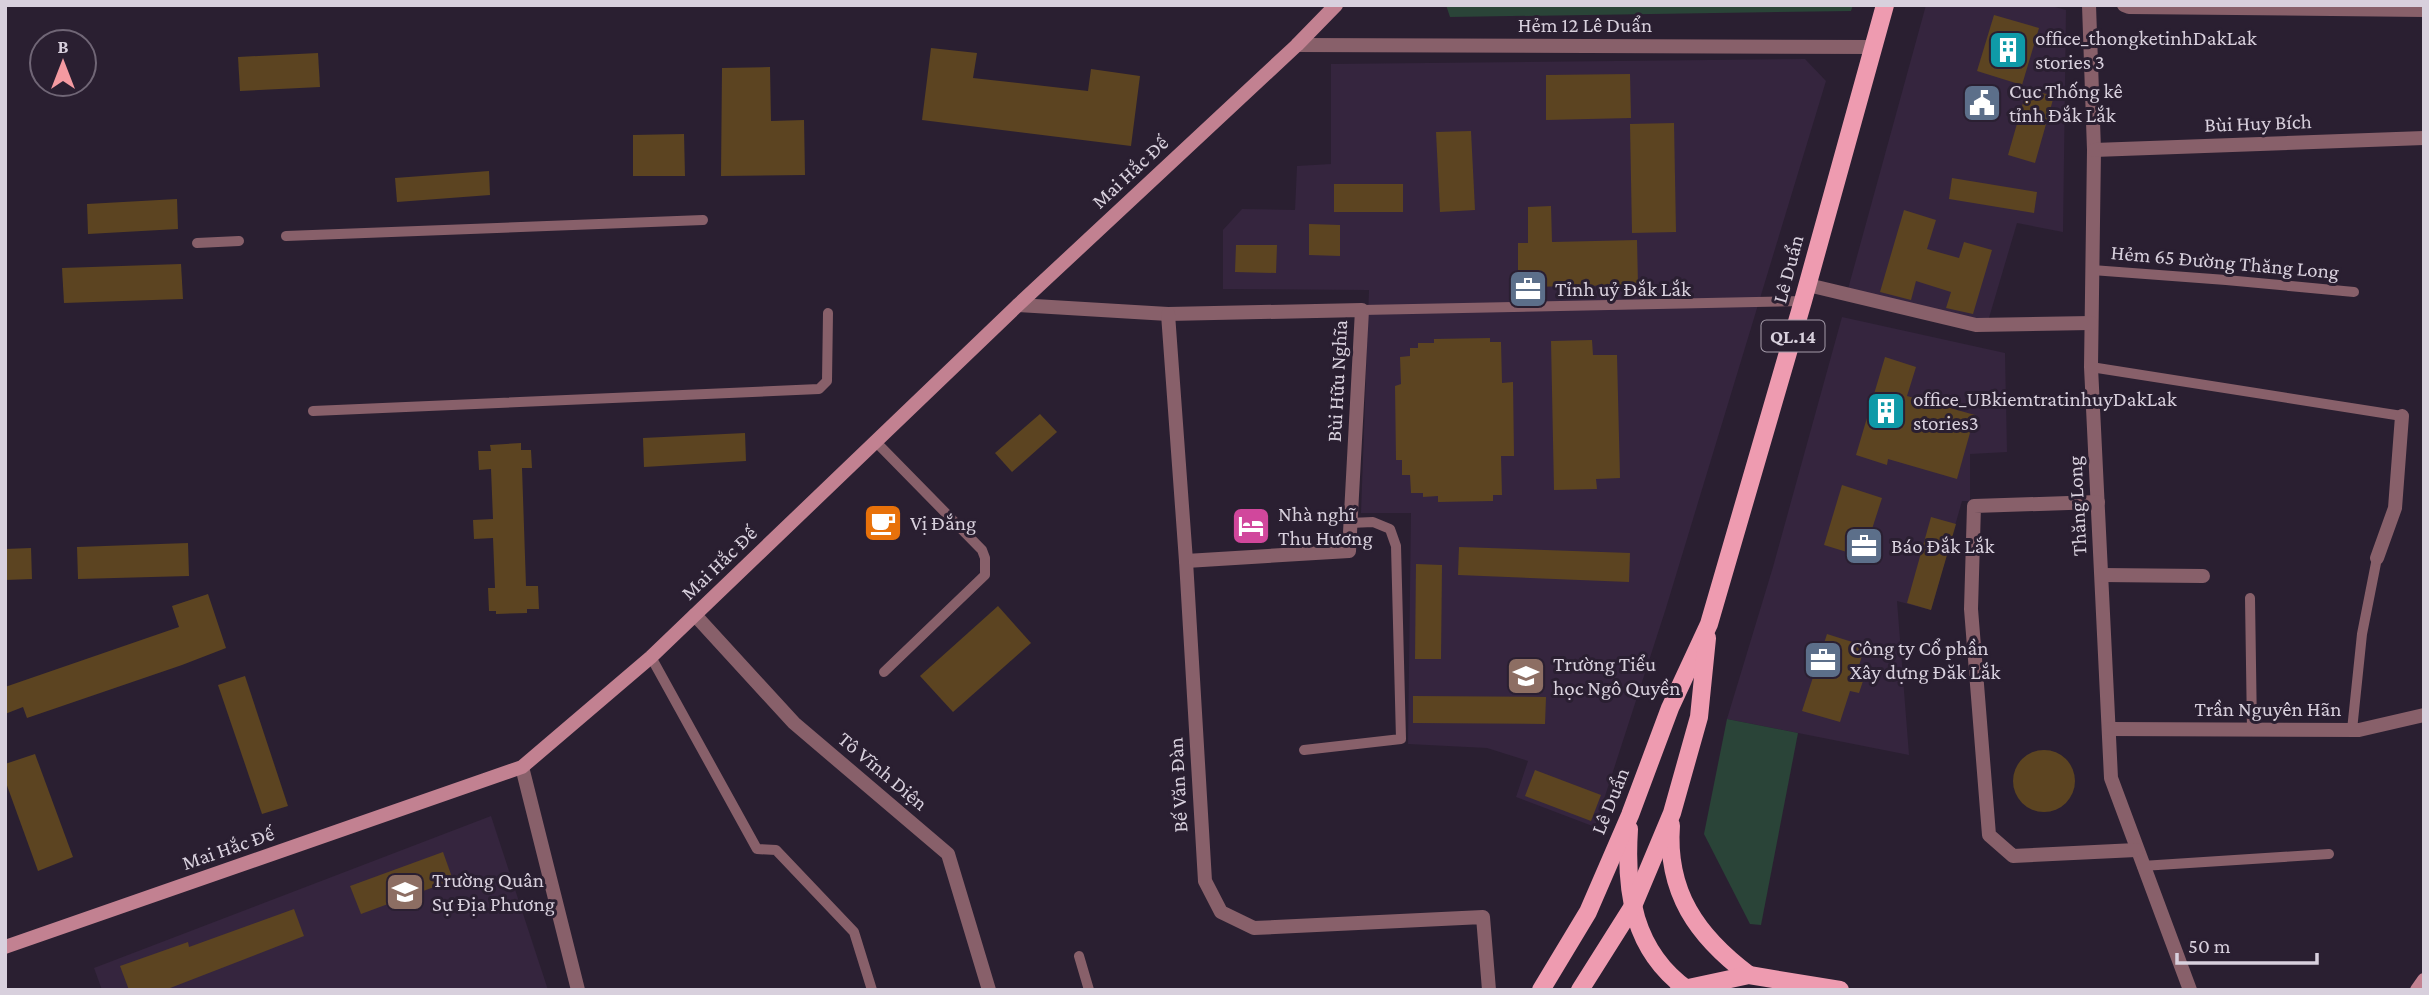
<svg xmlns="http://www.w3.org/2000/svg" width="2429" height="995" font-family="'Crimson Pro',serif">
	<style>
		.built { fill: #35253e }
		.green { fill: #2a4438 }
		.building { fill: #5c4421 }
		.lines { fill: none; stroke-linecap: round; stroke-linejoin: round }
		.lane { stroke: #88606a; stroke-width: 10 }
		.street { stroke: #88606a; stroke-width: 14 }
		.secondary { stroke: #c28191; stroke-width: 14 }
		.primary { stroke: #ee9bb0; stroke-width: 18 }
		.labels { text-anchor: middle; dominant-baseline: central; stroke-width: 6; stroke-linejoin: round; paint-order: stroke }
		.shield { fill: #2a1f31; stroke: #a49ba9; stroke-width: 2 }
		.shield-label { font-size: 19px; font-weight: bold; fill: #d8d0dd }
		.street-label { font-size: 21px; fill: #d8d0dd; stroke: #2a1f31 }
		.poi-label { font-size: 21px; fill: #d8d0dd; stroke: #2a1f31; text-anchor: start }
	</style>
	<rect width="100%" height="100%" fill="#2a1f31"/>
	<g class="built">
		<polygon points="1926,5 2048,5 2066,10 2063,232 2017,223 1986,328 1845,300"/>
		<polygon points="1805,59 1826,81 1666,608 1595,827 1516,797 1528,761 1487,748 1408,744 1411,513 1361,513 1369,290 1223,289 1223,230 1242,209 1295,210 1297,166 1331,164 1331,64"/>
		<polygon points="1842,317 2005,353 2007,452 1970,454 1970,501 1962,501 1931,610 1897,601 1909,755 1727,719 1773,567"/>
		<polygon points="491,816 548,990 102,990 94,968"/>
	</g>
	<g class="green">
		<polygon points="1446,5 1853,5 1851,11 1450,17"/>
		<polygon points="1727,719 1798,733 1761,925 1750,924 1704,834"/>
	</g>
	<g class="building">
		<polygon points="1994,15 2039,28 2022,85 1977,71"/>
		<polygon points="931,48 977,53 973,78 1088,91 1091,69 1140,76 1131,146 922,120"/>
		<polygon points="318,53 320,87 240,91 238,57"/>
		<polygon points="770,67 771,121 804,120 805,175 721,176 722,68"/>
		<polygon points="1630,74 1631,118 1546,120 1546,75"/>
		<polygon points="2027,89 2054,96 2035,163 2008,155"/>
		<polygon points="1674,123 1676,232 1632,233 1630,124"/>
		<polygon points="1471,131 1475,210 1440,212 1436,132"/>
		<polygon points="684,134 685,176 633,176 633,135"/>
		<polygon points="489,171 490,195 397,202 395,178"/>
		<polygon points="1952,178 2037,192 2034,213 1949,199"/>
		<rect x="1334" y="184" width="69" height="28"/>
		<polygon points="177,199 178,229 88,234 87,204"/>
		<polygon points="1551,206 1552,242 1637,240 1638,285 1518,287 1518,243 1528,243 1528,207"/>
		<polygon points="1904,210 1936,220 1927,249 1959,258 1964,242 1992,250 1973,314 1946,308 1951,292 1916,281 1911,300 1880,292"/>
		<polygon points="1309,224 1340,225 1340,256 1309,255"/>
		<polygon points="1236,245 1277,245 1276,273 1235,272"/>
		<polygon points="181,264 183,299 64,303 62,268"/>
		<polygon points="1490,338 1490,342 1501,342 1502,383 1513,382 1514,456 1501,456 1502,495 1493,495 1493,501 1438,502 1438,496 1423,497 1423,493 1411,493 1410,475 1402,475 1402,460 1396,460 1395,386 1401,384 1400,357 1410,356 1410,348 1418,348 1418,343 1434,343 1434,339"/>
		<polygon points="1592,340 1593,355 1617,355 1620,478 1596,479 1597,489 1554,490 1551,341"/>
		<polygon points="1885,357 1916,367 1907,396 1975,415 1957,479 1888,459 1887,465 1856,455"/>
		<polygon points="1040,414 1057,432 1012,472 995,453"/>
		<polygon points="745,433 746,461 644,467 643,438"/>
		<polygon points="521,443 521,450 531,450 532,468 522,468 526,586 538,586 539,609 527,609 527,613 496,614 496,611 489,611 488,588 495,588 493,538 474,539 473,520 493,519 491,469 479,470 478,451 491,451 490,445"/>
		<polygon points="1842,485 1882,498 1863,557 1824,545"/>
		<polygon points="1931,517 1956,524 1931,610 1907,603"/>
		<polygon points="188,543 189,576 78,579 77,547"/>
		<polygon points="1459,547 1630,553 1629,582 1458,575"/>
		<polygon points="31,548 32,579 5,580 5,549"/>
		<polygon points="1416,564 1442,565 1441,659 1415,659"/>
		<polygon points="208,594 226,648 182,665 27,718 23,707 5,714 5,687 179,627 172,606"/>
		<polygon points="998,606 1031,643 953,712 920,676"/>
		<polygon points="1827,634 1865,646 1857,672 1865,675 1859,693 1850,691 1840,722 1802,711"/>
		<polygon points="245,676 288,806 262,814 218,685"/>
		<polygon points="1413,696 1546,697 1545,724 1413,723"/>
		<circle cx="2044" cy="781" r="31"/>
		<polygon points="35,754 73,857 38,871 5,780 5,764"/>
		<polygon points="1535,770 1601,795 1591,821 1525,796"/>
		<polygon points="443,852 453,880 361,914 350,886"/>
		<polygon points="294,909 304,936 165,990 129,990 120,966 188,942 189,947"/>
	</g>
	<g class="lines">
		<g class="lane">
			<polyline points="286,236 703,220"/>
			<polyline points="197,243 239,241"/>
			<polyline points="2092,270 2226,280 2354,292"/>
			<polyline points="1362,310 1803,301"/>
			<polyline points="2091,367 2402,416"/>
			<polyline points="313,411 819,389 827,381 828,313"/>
			<polyline points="876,442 982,550 985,558 985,575 884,672"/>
			<polyline points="2250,598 2252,730"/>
			<polyline points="651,657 757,849 776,850 854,932 872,990"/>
			<polyline points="2352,730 2362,634 2377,558"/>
			<polyline points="1304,750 1401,739 1396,546 1390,529 1373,522 1350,523"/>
			<polyline points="2142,866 2329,854"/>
			<polyline points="1079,956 1089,990"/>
		</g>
		<g class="street">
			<polyline points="2089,5 2094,150 2091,367 2111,778 2190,990"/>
			<polyline points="2124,5 2129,7 2424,10"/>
			<polyline points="1297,45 1873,47"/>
			<polyline points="2094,150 2424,138"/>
			<polyline points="1808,285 1976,325 2091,323"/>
			<polyline points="1018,305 1168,314 1362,310 1349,551 1186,561"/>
			<polyline points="1168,314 1186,561 1205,881 1221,912 1254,928 1483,917 1489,990"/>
			<polyline points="2098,502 1974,506 1971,609 1989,835 2013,856 2136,850"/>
			<polyline points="2377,558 2395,508 2402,416"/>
			<polyline points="2102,575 2203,576"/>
			<polyline points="695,615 794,723 948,854 989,990"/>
			<polyline points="2109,729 2359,730 2424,715"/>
			<polyline points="522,767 578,990"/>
		</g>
		<g class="secondary">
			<polyline points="5,947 522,767 651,657 1018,305 1297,45 1336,5"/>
			<polyline points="2417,990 2424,980"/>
		</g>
		<g class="primary">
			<path d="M1671,825C1666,892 1697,936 1749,975"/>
			<path d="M1629,829C1625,892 1633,951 1688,990"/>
			<polyline points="1541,990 1588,912 1630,815 1670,708 1709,624 1803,301 1885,5"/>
			<polyline points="1580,990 1633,906 1672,813 1699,717 1707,638"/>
			<polyline points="1679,990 1749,975 1840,990"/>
		</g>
	</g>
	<defs>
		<g id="building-square" transform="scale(2.0125)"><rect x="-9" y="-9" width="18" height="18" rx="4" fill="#0f9aa8" stroke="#2a1f31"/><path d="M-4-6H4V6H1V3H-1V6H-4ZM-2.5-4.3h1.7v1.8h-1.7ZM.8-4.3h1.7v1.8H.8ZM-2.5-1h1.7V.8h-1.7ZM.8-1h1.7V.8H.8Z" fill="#fff"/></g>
		<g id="civic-square" transform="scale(2.0125)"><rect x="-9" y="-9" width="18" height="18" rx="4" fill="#5c6f8a" stroke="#2a1f31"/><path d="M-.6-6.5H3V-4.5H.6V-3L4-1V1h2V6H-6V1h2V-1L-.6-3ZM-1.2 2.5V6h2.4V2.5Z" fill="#fff"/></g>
		<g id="office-square" transform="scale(2.0125)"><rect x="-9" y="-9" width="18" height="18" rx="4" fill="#5c6f8a" stroke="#2a1f31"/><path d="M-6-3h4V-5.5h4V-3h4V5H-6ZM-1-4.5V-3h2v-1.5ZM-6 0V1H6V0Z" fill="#fff"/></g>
		<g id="cafe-square" transform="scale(2.0125)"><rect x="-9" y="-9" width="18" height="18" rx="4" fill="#e8710a" stroke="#2a1f31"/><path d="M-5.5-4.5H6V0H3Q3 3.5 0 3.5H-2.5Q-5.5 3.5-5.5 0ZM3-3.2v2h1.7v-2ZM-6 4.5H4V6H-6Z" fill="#fff"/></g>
		<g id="hotel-square" transform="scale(2.0125)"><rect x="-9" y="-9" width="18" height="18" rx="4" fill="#d1479c" stroke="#2a1f31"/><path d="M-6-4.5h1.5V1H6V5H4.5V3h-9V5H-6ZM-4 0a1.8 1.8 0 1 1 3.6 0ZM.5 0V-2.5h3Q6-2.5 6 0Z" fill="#fff"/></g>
		<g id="school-square" transform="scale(2.0125)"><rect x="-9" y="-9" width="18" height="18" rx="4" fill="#8d6e63" stroke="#2a1f31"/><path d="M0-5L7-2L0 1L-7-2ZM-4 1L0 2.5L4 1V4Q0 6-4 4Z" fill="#fff"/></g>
	</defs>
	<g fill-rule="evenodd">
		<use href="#building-square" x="2008" y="50"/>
		<use href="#civic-square" x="1982" y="103"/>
		<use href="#office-square" x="1528" y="289"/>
		<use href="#building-square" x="1886" y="411"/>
		<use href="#cafe-square" x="883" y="523"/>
		<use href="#hotel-square" x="1251" y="526"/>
		<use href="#office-square" x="1864" y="546"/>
		<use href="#office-square" x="1823" y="660"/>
		<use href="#school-square" x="1526" y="676"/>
		<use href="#school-square" x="405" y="892"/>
	</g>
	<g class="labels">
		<rect class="shield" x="1761.5" y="320.5" width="63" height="31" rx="5"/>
		<g class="shield-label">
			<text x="1793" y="336">QL.14</text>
		</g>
		<g class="street-label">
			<text x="1585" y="25">Hẻm 12 Lê Duẩn</text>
			<text transform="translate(2258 123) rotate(-2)">Bùi Huy Bích</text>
			<text transform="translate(1130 172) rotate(-43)">Mai Hắc Đế</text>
			<text transform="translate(2225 262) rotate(5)">Hẻm 65 Đường Thăng Long</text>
			<text transform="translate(1788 269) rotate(-75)">Lê Duẩn</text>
			<text transform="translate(1337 381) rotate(-87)">Bùi Hữu Nghĩa</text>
			<text transform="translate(2077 506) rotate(-93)">Thăng Long</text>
			<text transform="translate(719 563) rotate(-44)">Mai Hắc Đế</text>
			<text x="2268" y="709">Trần Nguyên Hãn</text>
			<text transform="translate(883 771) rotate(40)">Tô Vĩnh Diện</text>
			<text transform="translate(1178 785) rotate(-93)">Bế Văn Đàn</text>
			<text transform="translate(1610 801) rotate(-68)">Lê Duẩn</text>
			<text transform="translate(228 848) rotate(-19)">Mai Hắc Đế</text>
		</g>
		<g class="poi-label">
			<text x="2035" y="38">office_thongketinhDakLak<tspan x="2035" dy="24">stories 3</tspan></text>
			<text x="2009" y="91">Cục Thống kê<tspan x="2009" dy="24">tỉnh Đắk Lắk</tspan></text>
			<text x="1555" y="289">Tỉnh uỷ Đắk Lắk</text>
			<text x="1913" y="399">office_UBkiemtratinhuyDakLak<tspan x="1913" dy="24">stories3</tspan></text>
			<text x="1278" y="514">Nhà nghĩ<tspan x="1278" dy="24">Thu Hương</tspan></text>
			<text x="910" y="523">Vị Đắng</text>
			<text x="1891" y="546">Báo Đắk Lắk</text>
			<text x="1850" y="648">Công ty Cổ phần<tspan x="1850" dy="24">Xây dựng Đăk Lắk</tspan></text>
			<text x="1553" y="664">Trường Tiểu<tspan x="1553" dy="24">học Ngô Quyền</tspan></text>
			<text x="432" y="880">Trường Quân<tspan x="432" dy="24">Sự Địa Phương</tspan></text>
		</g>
	</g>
	<rect width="2429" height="995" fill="none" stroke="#d8d0dd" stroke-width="14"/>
	<g transform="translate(63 63)"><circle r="33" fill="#2a1f31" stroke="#706676" stroke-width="2"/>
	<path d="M0-5L12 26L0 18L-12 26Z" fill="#f49aa1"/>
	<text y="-10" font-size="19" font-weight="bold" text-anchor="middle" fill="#d8d0dd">B</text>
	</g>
	<path d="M2177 953v10h140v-10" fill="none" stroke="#d8d0dd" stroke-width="3.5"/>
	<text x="2188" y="953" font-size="21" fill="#d8d0dd" stroke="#2a1f31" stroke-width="5" paint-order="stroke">50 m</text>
</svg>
